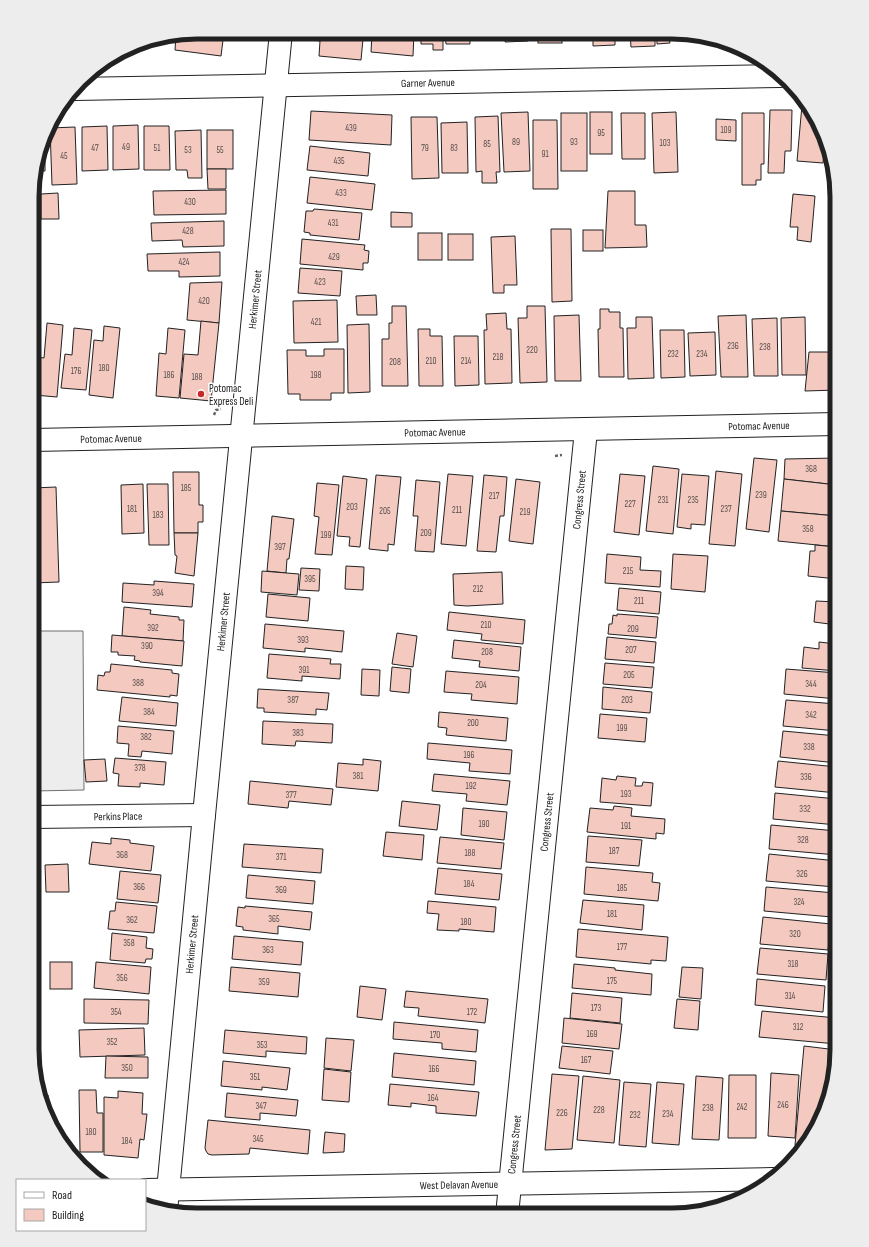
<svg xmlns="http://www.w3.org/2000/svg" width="869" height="1247" font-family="'Sofia Sans Condensed',sans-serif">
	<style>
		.parking { fill: #ededed; stroke: #6f6f6f }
		.building { fill: #f3c9c0; stroke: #222 }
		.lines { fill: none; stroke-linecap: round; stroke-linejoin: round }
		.minor-casing { stroke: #222; stroke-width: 24 }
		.path { stroke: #646464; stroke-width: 2.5; stroke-dasharray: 3 2; stroke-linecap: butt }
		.minor { stroke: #fff; stroke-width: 22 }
		.poi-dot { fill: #c62828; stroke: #fff; stroke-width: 1.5 }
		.labels { text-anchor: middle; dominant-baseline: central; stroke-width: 3; stroke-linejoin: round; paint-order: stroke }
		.number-label { font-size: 9px; fill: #564c4a }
		.street-label { font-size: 11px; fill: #222; stroke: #fff }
		.poi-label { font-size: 11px; fill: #222; stroke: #fff; text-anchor: start }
		.rim { fill: none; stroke: #222; stroke-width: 5 }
	</style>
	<rect width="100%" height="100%" fill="#fff"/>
	<polygon class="parking" points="33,631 83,631 84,790 33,791"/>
	<g class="building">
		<polygon points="197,32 224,32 221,56 175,50 176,35"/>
		<polygon points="313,32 357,32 356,38 363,39 361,60 319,56 320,41 312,40"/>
		<polygon points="372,33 414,33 413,56 371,52"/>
		<polygon points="421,33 443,33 443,50 433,50 433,44 421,44"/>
		<polygon points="445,33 470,33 470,44 446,44"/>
		<rect x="474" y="33" width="26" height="5"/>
		<polygon points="505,33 528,33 528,41 505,42"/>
		<rect x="538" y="33" width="24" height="10"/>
		<polygon points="593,33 615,33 615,45 593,46"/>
		<polygon points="630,33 655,33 655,46 631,47"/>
		<polygon points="657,33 679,33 679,39 669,39 670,43 657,44"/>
		<polygon points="163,38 163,44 140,45 140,43 144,41"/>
		<polygon points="710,38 724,42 710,42"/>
		<polygon points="802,105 804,105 820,124 825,144 823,163 797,161"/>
		<polygon points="770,110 792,110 791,151 785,151 784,173 768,173"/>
		<polygon points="311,111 392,115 391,145 309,140"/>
		<polygon points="528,112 530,171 504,172 501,113"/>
		<rect x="590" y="112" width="22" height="42"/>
		<polygon points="676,112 678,172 654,173 652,113"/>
		<rect x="561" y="113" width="26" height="58"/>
		<polygon points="621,113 645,113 645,159 622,159"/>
		<polygon points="742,113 764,113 764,164 761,164 761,180 756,180 756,185 742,185"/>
		<polygon points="498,116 500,172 496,172 497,183 482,183 482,171 476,172 475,117"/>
		<polygon points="411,117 437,117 439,178 412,179"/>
		<polygon points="716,119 736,120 736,141 716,140"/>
		<polygon points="533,120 557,120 558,189 533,189"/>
		<polygon points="467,122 468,173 442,173 441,123"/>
		<polygon points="138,125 139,169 113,170 113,126"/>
		<polygon points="107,126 108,170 82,171 82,127"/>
		<polygon points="144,126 169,126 170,170 144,170"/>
		<polygon points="75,127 77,184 52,185 50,128"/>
		<polygon points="201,130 202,178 188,178 187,170 176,170 175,131"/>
		<rect x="207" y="130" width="26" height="39"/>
		<polygon points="45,142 45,171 35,171"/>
		<polygon points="310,146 370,153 368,176 307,170"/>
		<polygon points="207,169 226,169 226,189 208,189"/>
		<polygon points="310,177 375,184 372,210 307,203"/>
		<polygon points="226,190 226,214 154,215 153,191"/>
		<polygon points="608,191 635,191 635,225 646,225 647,247 605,248"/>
		<polygon points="58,193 59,219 41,219 41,194"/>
		<polygon points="793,194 815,196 811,242 797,240 798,227 790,227"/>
		<polygon points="314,209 362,213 359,240 310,235 310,233 304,232 306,211 313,211"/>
		<polygon points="391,212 412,213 412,227 391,227"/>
		<polygon points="224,221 224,246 183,247 182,240 152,241 151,223"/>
		<polygon points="551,229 571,229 572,301 552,302"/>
		<rect x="583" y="230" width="20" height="21"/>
		<rect x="418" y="233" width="24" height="27"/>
		<rect x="448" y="234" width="25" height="26"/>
		<polygon points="515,236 517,285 504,285 504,293 493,293 491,237"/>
		<polygon points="302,239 365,245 364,250 369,251 368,263 363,263 363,270 300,264"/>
		<polygon points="220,252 220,276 179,277 179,271 148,271 147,254"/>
		<polygon points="300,268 342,271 340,296 298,293"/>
		<polygon points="222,282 219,323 187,320 190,283"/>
		<polygon points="376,295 377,315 357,315 356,296"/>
		<polygon points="337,300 338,342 294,343 293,301"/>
		<polygon points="392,306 406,306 408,386 382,386 382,339 389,339 389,323 392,323"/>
		<polygon points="527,306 545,306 547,382 520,383 518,318 527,318"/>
		<polygon points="600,309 609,309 609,312 620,312 620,328 623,328 624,377 599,377 598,329 600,329"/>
		<polygon points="506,313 507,329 511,329 512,383 485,384 484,330 487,330 486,314"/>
		<polygon points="579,315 581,381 555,381 554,316"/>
		<polygon points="746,315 748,377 721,377 718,316"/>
		<polygon points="636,317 652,317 654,378 628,379 627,328 636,328"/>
		<polygon points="805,317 806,375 782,375 781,318"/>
		<polygon points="830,317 837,318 837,336 829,336"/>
		<polygon points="777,318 778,376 754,376 752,319"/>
		<polygon points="201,321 219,323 211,401 180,398 184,354 198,355"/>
		<polygon points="47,323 63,325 57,397 34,395 37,357 44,358"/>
		<polygon points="369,324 370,392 348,393 347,325"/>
		<polygon points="104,326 120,328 113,398 89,395 94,340 103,341"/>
		<polygon points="74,328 92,330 86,390 61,388 65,354 72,355"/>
		<polygon points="168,328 185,330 179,398 156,396 159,353 166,354"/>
		<polygon points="418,329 430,329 430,336 442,336 443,386 419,386"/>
		<polygon points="660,330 684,330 685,377 661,378"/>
		<polygon points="715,332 716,375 690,376 688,333"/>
		<polygon points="454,336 478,336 479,385 455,386"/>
		<polygon points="324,349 344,349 344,393 331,393 331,400 300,400 300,394 288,394 287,350 306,350 306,356 324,356"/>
		<polygon points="809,352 837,352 837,390 805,391"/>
		<polygon points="754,458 777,460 769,532 746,529"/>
		<polygon points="837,458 837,485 784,479 785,459"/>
		<polygon points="653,466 679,469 673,534 646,531"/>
		<polygon points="716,471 742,474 735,546 709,544"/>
		<polygon points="173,472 199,472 199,505 203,505 203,522 198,522 198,533 174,533"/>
		<polygon points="448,474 473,476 466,546 441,544"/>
		<polygon points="620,474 645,476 639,535 614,532"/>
		<polygon points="682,474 709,476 705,525 691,524 691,529 677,527"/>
		<polygon points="376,475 401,477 394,545 388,544 388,551 369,549"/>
		<polygon points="484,475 507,477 504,516 500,516 496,552 477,551"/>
		<polygon points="343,476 367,479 360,547 349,546 350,537 337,536"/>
		<polygon points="516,479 540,482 533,544 509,541"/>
		<polygon points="784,479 837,485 837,516 781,511"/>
		<polygon points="416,480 440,482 434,552 415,551 418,516 413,516"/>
		<polygon points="317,483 339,485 332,555 315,554 319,517 314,516"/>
		<polygon points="143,484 144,533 122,534 121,485"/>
		<polygon points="147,484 168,484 169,545 149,545"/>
		<polygon points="56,487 59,582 33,583 33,488"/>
		<polygon points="781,511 837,516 837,547 778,541"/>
		<polygon points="272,516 294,519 289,559 287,559 286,573 267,571"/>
		<polygon points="174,533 198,533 194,576 175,573 177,556 175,555"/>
		<polygon points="815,545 837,547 837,579 808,576 810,551 815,551"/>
		<polygon points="607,554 641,557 640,570 661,571 660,587 605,583"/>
		<polygon points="673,554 708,556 705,592 671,589"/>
		<polygon points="346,566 364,567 363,590 345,589"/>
		<polygon points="301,568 320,569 319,591 299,590"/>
		<polygon points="262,571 299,574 297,595 261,592"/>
		<polygon points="502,572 503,604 467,606 454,605 453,574"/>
		<polygon points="154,581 194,584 192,607 122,602 123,583 154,585"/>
		<polygon points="619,588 661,592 659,614 617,610"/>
		<polygon points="268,594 310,598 308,621 266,617"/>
		<polygon points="816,601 837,602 837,625 814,622"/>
		<polygon points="124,607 151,610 150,614 179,617 179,620 184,620 183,641 122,636"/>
		<polygon points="449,612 525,620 523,644 481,640 482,634 447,630"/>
		<polygon points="617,614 658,617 656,638 608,634 609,624 612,624 613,615 617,616"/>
		<polygon points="265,624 344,631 342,652 305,648 305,652 263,648"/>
		<polygon points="397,633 417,636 413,667 392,664"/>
		<polygon points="112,635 184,641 182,666 140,662 140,661 134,660 135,656 118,655 118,652 111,652"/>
		<polygon points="607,637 656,642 654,663 605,659"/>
		<polygon points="454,640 521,647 519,671 479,667 480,661 452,658"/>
		<polygon points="819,642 837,644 837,671 802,668 804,647 819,649"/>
		<polygon points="269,654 331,659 330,664 341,664 340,679 302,676 302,681 267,678"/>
		<polygon points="605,663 654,667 652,688 603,684"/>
		<polygon points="111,664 172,670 172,673 179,674 177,696 170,695 170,697 97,690 98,675 104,676 105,672 110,672"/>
		<polygon points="392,667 411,669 409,693 390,691"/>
		<polygon points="362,669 380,670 379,696 361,695"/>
		<polygon points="786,669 837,673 837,699 784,694"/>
		<polygon points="446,671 519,677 517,704 471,700 472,694 444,692"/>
		<polygon points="603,687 652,692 650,713 602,709"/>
		<polygon points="258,689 329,693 327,710 316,709 316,715 264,712 264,708 257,708"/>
		<polygon points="122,697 178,703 176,726 119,721"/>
		<polygon points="786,700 837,704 837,731 783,726"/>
		<polygon points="439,712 508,718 506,741 446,735 447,728 438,727"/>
		<polygon points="600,714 647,718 645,742 598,738"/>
		<polygon points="263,721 333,724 332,743 296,741 295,746 262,744"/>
		<polygon points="118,726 174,731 172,754 142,751 141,757 128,756 129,744 117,743"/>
		<polygon points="783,731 837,736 837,763 780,757"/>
		<polygon points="428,743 512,750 510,774 469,771 470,763 427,759"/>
		<polygon points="115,758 166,762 164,785 140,783 140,787 118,786 119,774 113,773"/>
		<polygon points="105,759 107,781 86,782 84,760"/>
		<polygon points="363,759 381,761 378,791 336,787 338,763 363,765"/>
		<polygon points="778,761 837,767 837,793 775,787"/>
		<polygon points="434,774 510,781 507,805 466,801 467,794 432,791"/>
		<polygon points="617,776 636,778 635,786 642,786 643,782 653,783 651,806 600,802 602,778 616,780"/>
		<polygon points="250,781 333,789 331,805 289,801 288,808 248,804"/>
		<polygon points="775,793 837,799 837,825 773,819"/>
		<polygon points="402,801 440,805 437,830 399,826"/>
		<polygon points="614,806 632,808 631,816 665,819 664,834 656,833 656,839 587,832 590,808 613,810"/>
		<polygon points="463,808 507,812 504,840 461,835"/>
		<polygon points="771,825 837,831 837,855 769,849"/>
		<polygon points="386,832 424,835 422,860 383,856"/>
		<polygon points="588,836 642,840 639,866 586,862"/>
		<polygon points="440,837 504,843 501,869 437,863"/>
		<polygon points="111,838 130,840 130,843 154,846 151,871 89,864 92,842 111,844"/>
		<polygon points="244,844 323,849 321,873 242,867"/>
		<polygon points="769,854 837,861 835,887 766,881"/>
		<polygon points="68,864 69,892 46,892 45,865"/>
		<polygon points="586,867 653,873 652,882 660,883 658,901 584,894"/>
		<polygon points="438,868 502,874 499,900 435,894"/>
		<polygon points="120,871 161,875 158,903 117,899"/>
		<polygon points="248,875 315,881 313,904 246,898"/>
		<polygon points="766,887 835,893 832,917 764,911"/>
		<polygon points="583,900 644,905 642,930 580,923"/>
		<polygon points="428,901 496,907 494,932 459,929 459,931 437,930 439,914 427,913"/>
		<polygon points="116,902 157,906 154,933 108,929 110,911 115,911"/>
		<polygon points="245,906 312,912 310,930 278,926 278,934 243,930 243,927 236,926 238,907 245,908"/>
		<polygon points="763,917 831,924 828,950 760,944"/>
		<polygon points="578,929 668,937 666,961 651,960 651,964 576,957"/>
		<polygon points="112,933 147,937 146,948 153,949 152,959 146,959 145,963 110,960"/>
		<polygon points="234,936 303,942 301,965 232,959"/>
		<polygon points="760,948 828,954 826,980 757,974"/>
		<rect x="50" y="962" width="22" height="27"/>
		<polygon points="96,962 151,967 149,994 94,988"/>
		<polygon points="574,964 615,968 615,970 652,974 651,995 572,988"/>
		<polygon points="231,967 300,973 298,997 229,991"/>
		<polygon points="682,967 703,968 701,999 679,997"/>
		<polygon points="757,979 825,986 823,1012 755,1005"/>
		<polygon points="360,986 386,989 382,1020 357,1017"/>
		<polygon points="406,991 488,999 485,1023 418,1016 419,1008 404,1007"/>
		<polygon points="572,993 622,998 620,1023 570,1018"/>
		<polygon points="84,999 149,1000 148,1024 84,1023"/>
		<polygon points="677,999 700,1001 698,1030 674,1028"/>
		<polygon points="762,1011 837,1018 837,1044 759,1037"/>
		<polygon points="564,1018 622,1024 619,1049 562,1043"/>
		<polygon points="394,1022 478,1030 476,1052 442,1049 442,1043 393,1039"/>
		<polygon points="144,1028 145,1055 80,1057 79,1030"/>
		<polygon points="225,1030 307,1037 306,1054 266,1051 266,1057 223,1053"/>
		<polygon points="326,1038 354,1040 351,1071 324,1068"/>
		<polygon points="562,1046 613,1051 610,1074 559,1068"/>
		<polygon points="804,1046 837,1050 837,1061 828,1103 809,1142 806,1145 795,1145"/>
		<polygon points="394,1053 476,1061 474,1085 392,1077"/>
		<polygon points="106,1056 148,1057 148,1078 105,1078"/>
		<polygon points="223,1061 290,1068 287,1090 262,1087 262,1090 221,1086"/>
		<polygon points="324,1069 351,1072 349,1102 322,1100"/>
		<polygon points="771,1073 799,1075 795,1138 768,1136"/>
		<polygon points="552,1074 579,1076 572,1149 545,1150"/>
		<polygon points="729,1075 756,1075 756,1138 728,1138"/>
		<polygon points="583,1076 620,1080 614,1143 577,1140"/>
		<polygon points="696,1076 723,1078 719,1140 692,1139"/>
		<polygon points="624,1082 651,1084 646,1147 619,1145"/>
		<polygon points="657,1082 684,1084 679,1145 652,1143"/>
		<polygon points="390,1084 479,1092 476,1116 436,1113 436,1106 411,1103 411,1107 388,1105"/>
		<polygon points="79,1090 96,1090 97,1113 103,1113 103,1152 80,1152"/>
		<polygon points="118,1091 143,1093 142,1114 147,1114 144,1140 140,1139 138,1158 104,1155 104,1097 118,1098"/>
		<polygon points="227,1093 298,1100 296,1116 260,1113 260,1120 225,1117"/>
		<polygon points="42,1095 48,1095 49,1121"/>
		<polygon points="208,1120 310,1130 308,1154 250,1148 249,1154 212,1155 208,1154 206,1151 205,1148"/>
		<polygon points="325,1132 345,1134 344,1152 323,1153"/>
	</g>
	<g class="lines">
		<g class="minor-casing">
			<g id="minor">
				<path id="s1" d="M75,89L780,76"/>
				<path id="s2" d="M33,440L837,424"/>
				<path id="s3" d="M32,817L204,815"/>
				<path id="s4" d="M145,1190L773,1179"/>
				<path id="s5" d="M166,1211L204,815L281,32"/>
				<path id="s6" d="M507,1215L586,430"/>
			</g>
		</g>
		<g class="path">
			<polyline points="214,415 216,410 221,409"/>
			<polyline points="555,456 562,455"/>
		</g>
		<use href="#minor" class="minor"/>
	</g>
	<circle class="poi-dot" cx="201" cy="394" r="4"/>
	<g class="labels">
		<g class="number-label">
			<text x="351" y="128">439</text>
			<text x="726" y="130">109</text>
			<text x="601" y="133">95</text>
			<text x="516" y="142">89</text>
			<text x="574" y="142">93</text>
			<text x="665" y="143">103</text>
			<text x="487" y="144">85</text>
			<text x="126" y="147">49</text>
			<text x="95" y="148">47</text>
			<text x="157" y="148">51</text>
			<text x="425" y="148">79</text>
			<text x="454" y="148">83</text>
			<text x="188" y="150">53</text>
			<text x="220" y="150">55</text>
			<text x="545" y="154">91</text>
			<text x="64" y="156">45</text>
			<text x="339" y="161">435</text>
			<text x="341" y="193">433</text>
			<text x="190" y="202">430</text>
			<text x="333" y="223">431</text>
			<text x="188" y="231">428</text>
			<text x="334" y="257">429</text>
			<text x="184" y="262">424</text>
			<text x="320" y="282">423</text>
			<text x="204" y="301">420</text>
			<text x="316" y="322">421</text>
			<text x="733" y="346">236</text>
			<text x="765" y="347">238</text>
			<text x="532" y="350">220</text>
			<text x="673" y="354">232</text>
			<text x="702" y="354">234</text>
			<text x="498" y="357">218</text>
			<text x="431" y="361">210</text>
			<text x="466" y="361">214</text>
			<text x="395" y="362">208</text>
			<text x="104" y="368">180</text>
			<text x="76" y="371">176</text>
			<text x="169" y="375">186</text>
			<text x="316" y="375">198</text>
			<text x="197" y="377">188</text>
			<text x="811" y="469">368</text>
			<text x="186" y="488">185</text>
			<text x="761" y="495">239</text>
			<text x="494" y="496">217</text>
			<text x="663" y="500">231</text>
			<text x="693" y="500">235</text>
			<text x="630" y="504">227</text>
			<text x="352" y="507">203</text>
			<text x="132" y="509">181</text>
			<text x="726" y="509">237</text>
			<text x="457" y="510">211</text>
			<text x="385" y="511">205</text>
			<text x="525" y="512">219</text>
			<text x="158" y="515">183</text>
			<text x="808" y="529">358</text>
			<text x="426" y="533">209</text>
			<text x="326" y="535">199</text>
			<text x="280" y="547">397</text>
			<text x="628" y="571">215</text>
			<text x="310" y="579">395</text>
			<text x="478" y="589">212</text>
			<text x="158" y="593">394</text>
			<text x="639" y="601">211</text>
			<text x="486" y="625">210</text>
			<text x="153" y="628">392</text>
			<text x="633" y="629">209</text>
			<text x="303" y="640">393</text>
			<text x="147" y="646">390</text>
			<text x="631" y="650">207</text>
			<text x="487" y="652">208</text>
			<text x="304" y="670">391</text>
			<text x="629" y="675">205</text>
			<text x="138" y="683">388</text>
			<text x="811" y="684">344</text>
			<text x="481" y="685">204</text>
			<text x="293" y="700">387</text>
			<text x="627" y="700">203</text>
			<text x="149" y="712">384</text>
			<text x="811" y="715">342</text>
			<text x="473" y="723">200</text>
			<text x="622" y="728">199</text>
			<text x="298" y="733">383</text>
			<text x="146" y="737">382</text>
			<text x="809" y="747">338</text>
			<text x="469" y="755">196</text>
			<text x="140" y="768">378</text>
			<text x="358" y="776">381</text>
			<text x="806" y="777">336</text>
			<text x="471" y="786">192</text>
			<text x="626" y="794">193</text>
			<text x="291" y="795">377</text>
			<text x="805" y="809">332</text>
			<text x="484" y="824">190</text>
			<text x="626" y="826">191</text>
			<text x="803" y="840">328</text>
			<text x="614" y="851">187</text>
			<text x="470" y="853">188</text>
			<text x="122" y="855">368</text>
			<text x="281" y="857">371</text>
			<text x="802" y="874">326</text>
			<text x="469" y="884">184</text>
			<text x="139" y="887">366</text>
			<text x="622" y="888">185</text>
			<text x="281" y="890">369</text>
			<text x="799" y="902">324</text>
			<text x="612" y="914">181</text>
			<text x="274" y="919">365</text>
			<text x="132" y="920">362</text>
			<text x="466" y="922">180</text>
			<text x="795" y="934">320</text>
			<text x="129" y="943">358</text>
			<text x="622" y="947">177</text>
			<text x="268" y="950">363</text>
			<text x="793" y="964">318</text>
			<text x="122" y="978">356</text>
			<text x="612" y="981">175</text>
			<text x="264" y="982">359</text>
			<text x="790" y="996">314</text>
			<text x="596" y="1008">173</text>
			<text x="116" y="1012">354</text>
			<text x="472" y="1012">172</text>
			<text x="798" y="1027">312</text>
			<text x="592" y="1034">169</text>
			<text x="435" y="1035">170</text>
			<text x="112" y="1042">352</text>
			<text x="262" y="1045">353</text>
			<text x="586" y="1060">167</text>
			<text x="127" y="1068">350</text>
			<text x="434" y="1069">166</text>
			<text x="255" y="1077">351</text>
			<text x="433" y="1098">164</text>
			<text x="783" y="1105">246</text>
			<text x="261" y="1106">347</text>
			<text x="742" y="1107">242</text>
			<text x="708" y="1108">238</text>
			<text x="599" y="1110">228</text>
			<text x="562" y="1113">226</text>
			<text x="668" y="1114">234</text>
			<text x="635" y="1115">232</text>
			<text x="91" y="1132">180</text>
			<text x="258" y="1139">345</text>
			<text x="127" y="1141">184</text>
		</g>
		<g class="street-label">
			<text stroke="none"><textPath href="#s1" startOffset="353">Garner Avenue</textPath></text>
			<text stroke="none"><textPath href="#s5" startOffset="916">Herkimer Street</textPath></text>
			<text stroke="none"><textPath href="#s2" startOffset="726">Potomac Avenue</textPath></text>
			<text stroke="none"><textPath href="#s2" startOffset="402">Potomac Avenue</textPath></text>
			<text stroke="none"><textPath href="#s2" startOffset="78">Potomac Avenue</textPath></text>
			<text stroke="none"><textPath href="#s6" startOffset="719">Congress Street</textPath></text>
			<text stroke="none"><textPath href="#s5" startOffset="592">Herkimer Street</textPath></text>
			<text stroke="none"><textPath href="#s3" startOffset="86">Perkins Place</textPath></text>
			<text stroke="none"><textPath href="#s6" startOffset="395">Congress Street</textPath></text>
			<text stroke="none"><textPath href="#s5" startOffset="268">Herkimer Street</textPath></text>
			<text stroke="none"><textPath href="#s6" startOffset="71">Congress Street</textPath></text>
			<text stroke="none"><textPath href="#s4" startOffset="314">West Delavan Avenue</textPath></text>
		</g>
		<g class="poi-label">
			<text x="209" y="388">Potomac<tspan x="209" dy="13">Express Deli</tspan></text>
		</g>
	</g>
	<path d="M0 0H869V1247H0ZM197 39H672A158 158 0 0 1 830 197V1050A158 158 0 0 1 672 1208H197A158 158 0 0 1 39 1050V197A158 158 0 0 1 197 39Z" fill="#ededed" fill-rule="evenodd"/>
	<path class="rim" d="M197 39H672A158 158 0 0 1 830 197V1050A158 158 0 0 1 672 1208H197A158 158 0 0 1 39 1050V197A158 158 0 0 1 197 39Z"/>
	<rect x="16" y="1179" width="130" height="52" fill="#ffffff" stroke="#a7a7a7"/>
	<rect x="24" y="1192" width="20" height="6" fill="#ffffff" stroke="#a7a7a7"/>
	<text x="52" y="1199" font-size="12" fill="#222222">Road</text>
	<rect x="24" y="1209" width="20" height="12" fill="#f3c9c0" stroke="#a7a7a7"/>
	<text x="52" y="1219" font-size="12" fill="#222222">Building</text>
</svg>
